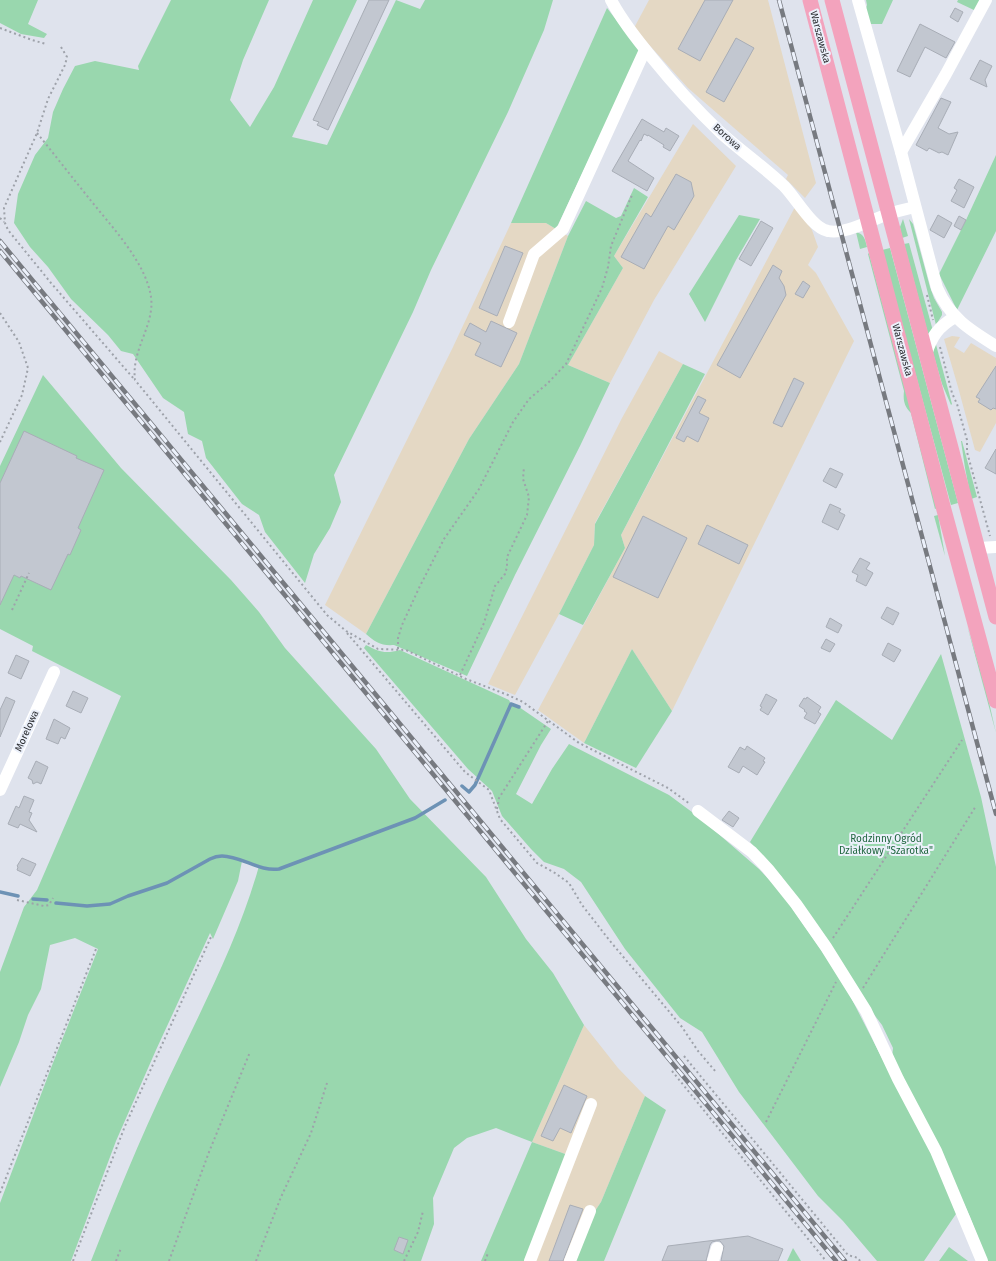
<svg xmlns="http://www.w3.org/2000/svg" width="996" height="1261" font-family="'Fira Sans',sans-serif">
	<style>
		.commercial { fill: #e4d8c4 }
		.green { fill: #99d7ae }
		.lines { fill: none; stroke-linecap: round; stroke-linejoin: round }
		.stream { stroke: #6d92b5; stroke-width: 3.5 }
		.building { fill: #c2c7d0; stroke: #a8adb6 }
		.path { stroke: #9ea2aa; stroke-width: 2; stroke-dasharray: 2 3; stroke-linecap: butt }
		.minor { stroke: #fff; stroke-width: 12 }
		.major { stroke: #f3a3bd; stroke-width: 15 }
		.rail-casing { stroke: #777a80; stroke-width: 4.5 }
		.rail { stroke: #ecf1fb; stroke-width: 3; stroke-dasharray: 9; stroke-linecap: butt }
		.labels { text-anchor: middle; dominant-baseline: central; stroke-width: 4; stroke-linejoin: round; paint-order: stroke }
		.street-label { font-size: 10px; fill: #2c2e32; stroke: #ecf1fb }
		.park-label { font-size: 10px; fill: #216740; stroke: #ecf1fb }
	</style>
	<rect width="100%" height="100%" fill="#dfe3ed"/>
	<g class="commercial">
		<polygon points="649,0 768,0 816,183 805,198 786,179 788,175 688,88 634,28"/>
		<polygon points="693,124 736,166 654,300 610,383 568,365 623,268 614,256"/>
		<polygon points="795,207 812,230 818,247 808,265 816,273 854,341 672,711 632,649 584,743 538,710 625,548 621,535"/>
		<polygon points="511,223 546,223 568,236 519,364 469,439 366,634 325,605 453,347"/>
		<polygon points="952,336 960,337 954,347 964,353 971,343 996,358 996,423 980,452 975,450 958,387 944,339"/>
		<polygon points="659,351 683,364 595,523 594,545 558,616 515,695 488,684 622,418"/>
		<polygon points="584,1025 618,1068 645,1096 601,1202 593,1214 576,1261 528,1261 568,1155 532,1142"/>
	</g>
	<g class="green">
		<polygon points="0,0 38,0 28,24 47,34 44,38 21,34 0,23"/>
		<polygon points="171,0 269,0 243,60 230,100 250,127 274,87 313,0 357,0 292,137 327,145 396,0 420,9 425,0 553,0 544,30 508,112 431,270 413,312 334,475 341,502 330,528 314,554 305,583 265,532 259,515 242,504 206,458 202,441 188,434 184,412 163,398 133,354 121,351 108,335 71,299 48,267 30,247 14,223 18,194 35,155 48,138 53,112 63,89 75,66 95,61 139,70 138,66"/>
		<polygon points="866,0 893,0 882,24 869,24 865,12 867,5"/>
		<polygon points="958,0 982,0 976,11 957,2"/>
		<polygon points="607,8 640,51 556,229 546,223 511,223"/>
		<polygon points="996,155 996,231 957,310 939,274 966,220"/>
		<path d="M634,188L648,197L614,256L623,268L568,365L610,383L580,446L515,575L467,676L394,645C381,646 375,642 366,634L469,439L519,364L568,236L586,201L616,218L621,216Z"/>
		<polygon points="739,215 760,219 736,260 705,322 689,294"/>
		<polygon points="903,219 908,236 902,238 900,227"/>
		<polygon points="909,219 913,224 930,287 934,298 942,312 942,315 936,325"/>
		<path d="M856,232C864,234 865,239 867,247L860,249Z"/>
		<polygon points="909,243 933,331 928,334 904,244"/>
		<polygon points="890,248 958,503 951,505 882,250"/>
		<path d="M869,253L937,508L935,509L911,413C904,406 903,400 904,391L868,254Z"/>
		<polygon points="935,341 952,404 951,405 942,384 933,353"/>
		<polygon points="683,364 705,374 621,535 625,548 583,625 559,614 594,545 595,524"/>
		<path d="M43,375L121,468L231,580L259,612L285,648L376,749L410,799L486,877L526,939L553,973L584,1025L532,1142L568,1155L527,1261H481L532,1142L496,1128L467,1138L454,1148L433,1198L434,1224L421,1261H91C115,1200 140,1139 168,1080C201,1010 238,941 259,866L242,861L238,881L213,939L210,933L156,1050L116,1141L71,1261H0V1203L51,1068L98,949L75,938L50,945L41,989L28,1015L19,1042L0,1087V972L24,907L37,890L121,696L32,651L33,646L0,629V466Z"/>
		<polygon points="961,441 962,441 977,497 971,499 965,468"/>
		<polygon points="938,515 945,556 934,516"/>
		<polygon points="967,625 986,689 996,733"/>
		<path d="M366,645C379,652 385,654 400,650L509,700L511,704L519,707L551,729L541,745L516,794L532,804L552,769L569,744L669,795L700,818L759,869L780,891L842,980L885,1064L913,1113L958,1211L924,1261H877L843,1221L818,1196L739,1092L702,1032L680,1018L625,949L581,882L564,869L544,862L531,849L502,816L492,791L468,769L364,648Z"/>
		<polygon points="632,649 672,711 636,768 584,743"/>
		<polygon points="941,654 981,797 996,867 996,1261 987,1261 970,1217 951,1175 892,1057 893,1048 882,1025 863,1000 781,876 750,842 836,700 892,740"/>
		<polygon points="645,1096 666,1110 604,1261 576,1261 593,1214 601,1202"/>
		<polygon points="949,1247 968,1261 939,1261"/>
		<polygon points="793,1248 801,1261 787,1261"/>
	</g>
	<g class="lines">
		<g class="stream">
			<polyline points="462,786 469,792 475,785 511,704 519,707"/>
			<polyline points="0,892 18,896"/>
			<polyline points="33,899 47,900"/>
			<path d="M56,903L87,906L110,904L128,896L167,883L210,859C214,857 218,856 222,856C241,856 260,872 279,869L415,818L445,800"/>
		</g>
	</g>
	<g class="building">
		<polygon points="369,0 389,0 328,130 317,125 319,122 313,120"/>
		<polygon points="705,0 733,0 700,61 678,49"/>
		<polygon points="955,8 963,12 958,22 950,17"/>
		<polygon points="920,24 955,42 946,58 925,47 910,77 897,71"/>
		<polygon points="736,38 754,48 724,102 706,92"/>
		<polygon points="980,60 992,66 985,80 987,87 970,79"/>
		<polygon points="941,98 951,102 938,128 949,134 958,132 948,155 942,152 939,153 929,148 927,151 916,145"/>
		<polygon points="642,119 664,132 666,128 679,136 670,151 663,147 664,145 648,135 648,136 644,134 641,141 640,140 628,161 654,178 647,191 612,171"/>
		<polygon points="676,174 691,182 694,196 674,230 668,226 644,269 621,257 646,213 651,217"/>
		<polygon points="959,179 974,187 964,208 951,201 957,190 954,188"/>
		<polygon points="938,215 952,223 944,238 930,230"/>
		<polygon points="959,216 966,220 961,230 954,226"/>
		<polygon points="761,221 773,228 751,266 739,259"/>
		<polygon points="505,246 523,253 497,316 479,308"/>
		<polygon points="773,265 782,271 779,278 784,286 786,295 740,378 717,365"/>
		<polygon points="803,281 810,286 803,298 795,294"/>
		<polygon points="491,321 517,333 501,367 475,355 481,343 464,335 470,323 486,332"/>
		<polygon points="996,366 996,409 993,408 991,410 978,402 980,399 976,397"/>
		<polygon points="794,378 804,383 782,427 773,423"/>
		<polygon points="698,396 706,400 699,413 709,418 698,442 687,436 684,442 676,438"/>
		<polygon points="24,431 77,456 76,458 104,470 78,528 81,530 70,555 68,554 51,590 21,576 20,578 14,575 0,605 0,483"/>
		<polygon points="996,449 996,474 985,468"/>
		<polygon points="830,468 843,474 836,488 823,481"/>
		<polygon points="830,504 841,509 839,512 845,515 838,530 822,522"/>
		<polygon points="643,516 687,538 658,598 613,577"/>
		<polygon points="707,525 748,545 739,564 698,544"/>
		<polygon points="860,558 870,563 866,569 873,573 866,586 856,581 858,575 852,572"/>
		<polygon points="887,607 899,613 893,625 881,618"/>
		<polygon points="830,618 842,625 838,633 826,627"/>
		<polygon points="826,639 835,644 830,652 821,648"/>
		<polygon points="888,643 901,650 894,662 882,655"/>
		<polygon points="16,655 29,661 21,679 8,673"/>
		<polygon points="73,691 88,698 81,713 66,706"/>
		<polygon points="766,694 777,700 768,715 760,710 762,707 760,706"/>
		<polygon points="6,697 15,701 0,737 0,710"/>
		<polygon points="807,697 821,707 818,712 821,714 815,724 804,718 807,713 804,711 805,710 799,706 804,698 806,699"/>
		<polygon points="54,719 70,728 65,739 61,737 58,744 46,739"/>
		<polygon points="747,746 765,758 763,761 765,762 757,775 743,766 739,773 728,767 740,747 745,750"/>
		<polygon points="36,761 48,767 41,784 37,782 33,784 32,780 28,778"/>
		<polygon points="24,796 34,800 29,812 32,813 29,820 37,832 20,824 18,828 8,824 16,806 19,808"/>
		<polygon points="729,811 739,818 733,827 722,820"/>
		<polygon points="22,858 36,864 30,876 17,870 18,867 17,866"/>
		<polygon points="564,1085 587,1096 571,1133 560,1128 553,1141 541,1136"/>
		<polygon points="570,1205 583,1209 563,1261 549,1261"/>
		<polygon points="748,1236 783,1249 778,1261 721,1261 724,1246 720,1241 716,1241 712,1242 710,1245 706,1261 662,1261 668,1246"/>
		<polygon points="399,1237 408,1240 403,1254 394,1250"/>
	</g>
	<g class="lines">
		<g class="path">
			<polyline points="0,28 32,40 46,44"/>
			<polyline points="61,47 67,57 65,65 48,99 37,133 4,208 5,223 8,230 51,283 134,379"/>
			<path d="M37,133C54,154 71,176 88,197C110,225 146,262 151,297C155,325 131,350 135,380L327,615L346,631L378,649L406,650L466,679L508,695L523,702L579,743L668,788L690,804"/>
			<polyline points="0,218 4,222"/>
			<polyline points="927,295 933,320"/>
			<polyline points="0,313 19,342 28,368 22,395 0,442"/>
			<polyline points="940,347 952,393 957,404 967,440 967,452 990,536"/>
			<polyline points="12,610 29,573"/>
			<polyline points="347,633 465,772 489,790 500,819 537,863 555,873 569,883 582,905 610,941 682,1027 698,1051 716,1072"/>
			<polyline points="398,649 398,638 402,625 419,588 444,539 479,489 513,422 529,399 547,384 566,364 602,288 608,267 611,246 632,195"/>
			<polyline points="460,675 484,623 495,586 505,574 507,567 507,557 527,515 529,497 523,479 524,467"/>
			<polyline points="497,809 499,798 548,721"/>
			<polyline points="17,900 44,906 49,905 53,898"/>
			<polyline points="833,938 962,740"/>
			<polyline points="863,988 976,806"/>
			<polyline points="684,1056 848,1255 858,1258 860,1261"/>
			<polyline points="672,1071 826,1261"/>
			<polyline points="766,1122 836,982"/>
			<polyline points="0,1193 96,949"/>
			<polyline points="73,1261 125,1126 211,937"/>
			<polyline points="116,1261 121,1248"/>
			<polyline points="169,1261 209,1152 250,1052"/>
			<polyline points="256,1261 281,1197 311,1133 327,1083"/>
			<polyline points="404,1261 418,1232 423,1211"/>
			<polyline points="485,1261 488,1253"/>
		</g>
		<g class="minor">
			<path d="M611,0C622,21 638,41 653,59C674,85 697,110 721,133C741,151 764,167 784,186C796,198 812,228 828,231C845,235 872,219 889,214C897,211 906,209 915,207"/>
			<path d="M858,0L901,152L937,288C950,318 970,330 996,346"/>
			<polyline points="901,152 946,74 986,0"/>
			<polyline points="509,322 534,254 563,229 645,50"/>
			<path d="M926,354C932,336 938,327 955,317"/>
			<polyline points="978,548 996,547"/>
			<polyline points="0,790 54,672"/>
			<polyline points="698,811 752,852 768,869 796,904 826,947 866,1011 898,1079 936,1151 982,1261"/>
			<polyline points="530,1261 591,1104"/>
			<polyline points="570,1261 590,1211"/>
			<polyline points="713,1261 717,1248"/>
		</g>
		<g class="major">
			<polyline points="810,0 944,510 996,701"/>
			<polyline points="832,0 996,617"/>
		</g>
		<g class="rail-casing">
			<g id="rail">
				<polyline points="779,0 996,814"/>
				<polyline points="0,241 845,1261"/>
				<polyline points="0,251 836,1261"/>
			</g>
		</g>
		<use href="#rail" class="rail"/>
	</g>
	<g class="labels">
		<g class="street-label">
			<text transform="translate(820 37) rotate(75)">Warszawska</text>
			<text transform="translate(727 137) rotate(42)">Borowa</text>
			<text transform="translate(902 350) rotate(75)">Warszawska</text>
			<text transform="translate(27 731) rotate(-66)">Morelowa</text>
		</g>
		<g class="park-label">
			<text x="886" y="839">Rodzinny Ogród<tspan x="886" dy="12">Działkowy "Szarotka"</tspan></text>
		</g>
	</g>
</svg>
